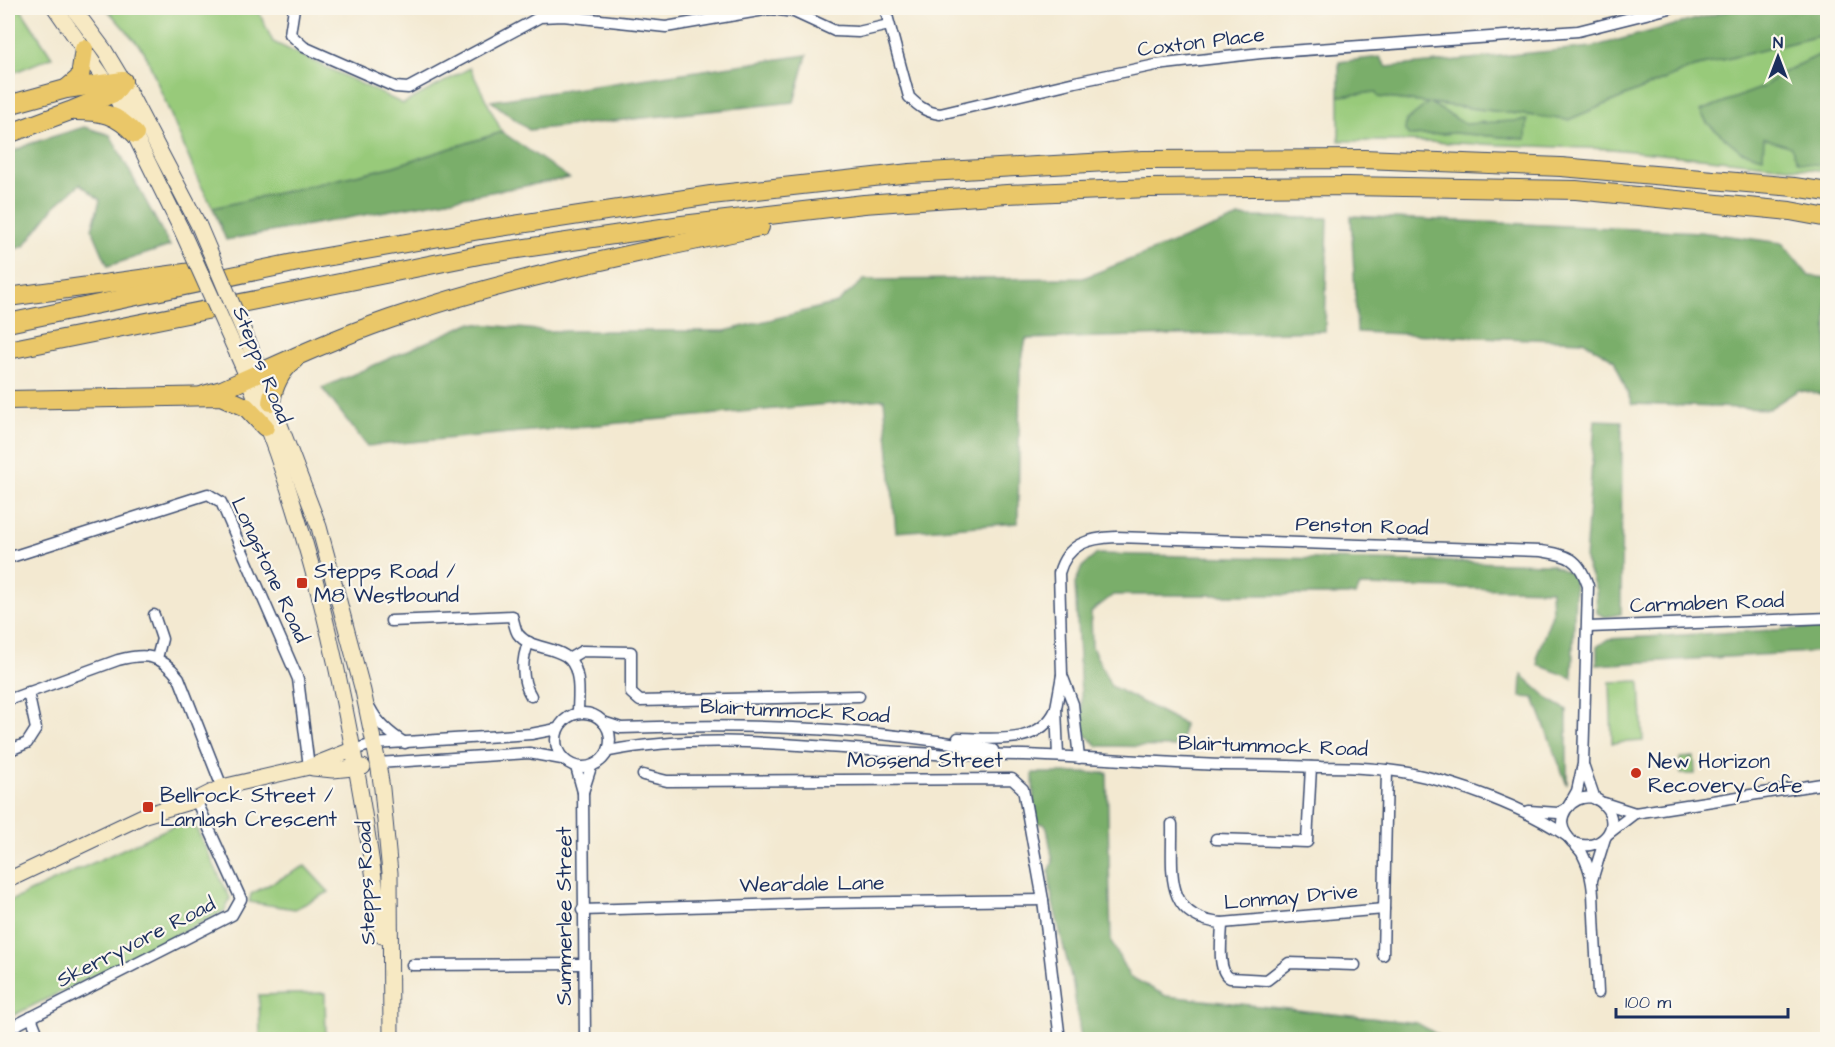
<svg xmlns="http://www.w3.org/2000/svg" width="1835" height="1047" font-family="'Architects Daughter',sans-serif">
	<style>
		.green { fill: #98ca7a; stroke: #5a7c6c; stroke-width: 1.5; fill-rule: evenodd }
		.forest { fill: #7aae6a; stroke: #4a6e64; stroke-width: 1.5 }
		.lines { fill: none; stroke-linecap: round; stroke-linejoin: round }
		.street-casing { stroke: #3b4b6f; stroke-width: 13 }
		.secondary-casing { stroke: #3b4b6f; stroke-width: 17 }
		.highway-casing { stroke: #3b4b6f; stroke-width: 20 }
		.street { stroke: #fff; stroke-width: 10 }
		.secondary { stroke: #f7e9c3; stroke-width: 15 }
		.highway { stroke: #eac769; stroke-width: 18 }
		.secondary-bridge-casing { stroke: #3b4b6f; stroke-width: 17; stroke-linecap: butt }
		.secondary-bridge { stroke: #f7e9c3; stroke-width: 15 }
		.poi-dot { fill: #c8321e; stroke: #fbf7ec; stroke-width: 2 }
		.labels { text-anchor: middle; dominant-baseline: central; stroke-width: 4.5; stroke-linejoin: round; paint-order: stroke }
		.street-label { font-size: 21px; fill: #1b2f5e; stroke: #fbf7ec }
		.poi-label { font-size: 21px; fill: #1b2f5e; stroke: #fbf7ec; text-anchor: start }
	</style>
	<rect width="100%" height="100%" fill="#fbf7ec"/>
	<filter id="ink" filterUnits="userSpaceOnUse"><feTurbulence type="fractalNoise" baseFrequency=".0167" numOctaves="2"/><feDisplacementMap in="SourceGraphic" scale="12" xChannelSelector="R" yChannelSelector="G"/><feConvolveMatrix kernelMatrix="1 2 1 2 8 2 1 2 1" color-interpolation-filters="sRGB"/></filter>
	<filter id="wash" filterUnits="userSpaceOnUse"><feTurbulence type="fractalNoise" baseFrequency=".008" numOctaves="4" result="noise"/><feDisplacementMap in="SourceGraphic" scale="24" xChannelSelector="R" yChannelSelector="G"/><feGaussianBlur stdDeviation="1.35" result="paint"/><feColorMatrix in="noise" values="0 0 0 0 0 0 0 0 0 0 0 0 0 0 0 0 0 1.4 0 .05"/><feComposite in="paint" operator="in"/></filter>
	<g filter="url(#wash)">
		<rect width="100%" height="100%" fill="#f3e9d1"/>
		<g class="green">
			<polygon points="8,8 20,8 52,57 8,75"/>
			<polygon points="106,8 257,8 273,42 403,104 470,68 502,132 391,167 213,208 198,180 144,51"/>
			<path d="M1827,34V171L1612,149L1401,141H1339V96L1377,92L1378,97L1568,120L1694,67ZM1483,122L1526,139L1454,133L1411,136Z"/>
			<polygon points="1640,681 1643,741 1612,743 1610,682"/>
			<polygon points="1694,757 1695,774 1681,774 1680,758"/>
			<polygon points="184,821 194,824 230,898 225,911 8,1018 8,902"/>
			<polygon points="305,866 329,892 295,909 249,902 251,894"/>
			<polygon points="325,993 326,1039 260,1039 259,995"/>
		</g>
		<g class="forest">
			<polygon points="1738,8 1827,8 1827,34 1694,67 1568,120 1430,103 1465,124 1527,120 1526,139 1454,133 1410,136 1405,131 1406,121 1428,103 1378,97 1376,92 1339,96 1339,62 1380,57 1387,67 1592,47"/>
			<polygon points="807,55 794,102 529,130 491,101"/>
			<polygon points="1819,55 1827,55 1827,166 1798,162 1791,147 1764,138 1763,157 1741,151 1708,124 1700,111 1764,87 1778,75"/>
			<polygon points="84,127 110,135 170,246 108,266 92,229 100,200 80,184 55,206 24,246 8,251 8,154 29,144"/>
			<polygon points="502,132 569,178 226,240 213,208 391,167"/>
			<polygon points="1351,216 1700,232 1782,243 1809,276 1827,278 1827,395 1798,390 1769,409 1632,404 1614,360 1583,341 1357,332"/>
			<polygon points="1239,217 1328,218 1325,331 1026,339 1020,370 1018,523 896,532 884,399 367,446 322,388 470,323 547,331 725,331 837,303 864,280 1083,278"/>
			<polygon points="1595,420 1622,421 1621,614 1605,617 1597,613 1596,590 1585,560"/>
			<polygon points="1097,554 1551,564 1574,575 1575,593 1572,678 1538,665 1537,655 1552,614 1551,590 1360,586 1356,595 1113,595 1091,612 1092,647 1111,686 1184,724 1181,747 1098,746 1083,732 1075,584 1082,567"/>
			<polygon points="1827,627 1827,651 1597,665 1597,647 1608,639"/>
			<polygon points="1522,675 1551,701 1567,710 1567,785 1534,698 1521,697"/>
			<polygon points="1033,773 1107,773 1111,941 1129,976 1166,996 1417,1023 1445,1039 1081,1039 1073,985 1052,899 1049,872 1053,862 1047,828 1045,824 1034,822"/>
		</g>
	</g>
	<g filter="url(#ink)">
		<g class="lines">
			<g class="street-casing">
				<g id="street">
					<polyline points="294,8 290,34 304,47 395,87 408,88 540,17 563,16 666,27 771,9 794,12 835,31 858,32 889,25"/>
					<path d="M885,8L909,97C919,107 926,112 940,114L1075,82L1156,65L1261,53L1578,31L1670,8"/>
					<polyline points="8,558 208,494 221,502 298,679 309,767"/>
					<polyline points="154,615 162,639 157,658"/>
					<path d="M391,621L512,616C514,621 515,630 518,634C533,654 571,642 577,675C580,687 578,701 578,713"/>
					<polyline points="1589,627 1828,618"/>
					<path d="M529,642C521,659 521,680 531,696"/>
					<polyline points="570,658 582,651 631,652 631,693 640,701 859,696"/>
					<polyline points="1062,675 1073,704 1079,758"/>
					<path d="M8,700L118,660C145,653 161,654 179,678L222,787"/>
					<path d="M370,708C378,724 390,734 405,743"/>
					<circle cx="583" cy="740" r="27"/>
					<path d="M603,722L621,728C745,723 871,727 993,750"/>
					<path d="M958,738C992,738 1039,747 1056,709"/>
					<polyline points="352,750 374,744 531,734 557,729"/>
					<polyline points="8,751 27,743 36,729 28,692"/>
					<path d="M609,751C717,730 826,750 935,754C964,756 994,754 1023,755C1090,757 1156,763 1223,765C1256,765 1288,766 1321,767C1350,767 1380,768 1408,773C1460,783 1523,807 1567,836"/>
					<path d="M1058,756L1056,708L1062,675L1059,573C1067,544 1088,538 1116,537L1541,551C1568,555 1579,558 1588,586L1583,764L1577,791L1568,807"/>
					<polyline points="378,763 529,753 562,759"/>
					<polyline points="576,767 583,792 591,767"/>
					<polyline points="1584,767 1595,799"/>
					<polyline points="643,775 667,781 1012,779 1023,789 1043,900 1060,1040"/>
					<polyline points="583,792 585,1040"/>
					<polyline points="1604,803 1635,813 1828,783"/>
					<polyline points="1529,811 1558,813 1566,809"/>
					<path d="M1172,824C1173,869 1162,918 1222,923L1384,909"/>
					<polyline points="1609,833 1635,813"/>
					<polyline points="1216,839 1307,842 1311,767"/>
					<path d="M1572,842C1598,855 1625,827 1604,805C1589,788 1562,802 1562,823C1563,836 1575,843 1582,853C1586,861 1590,870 1591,879C1594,891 1593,904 1594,915C1595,941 1597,967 1598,993"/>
					<polyline points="1592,880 1605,838"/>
					<polyline points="582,910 822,903 1043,900"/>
					<path d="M1222,923C1222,937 1216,971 1230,978L1267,980L1289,963L1355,965"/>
					<polyline points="1383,955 1387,770"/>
					<polyline points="412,965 583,964"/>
					<polyline points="31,1017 40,1040"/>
					<polyline points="8,1029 232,915 241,899 196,800"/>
				</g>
			</g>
			<g class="secondary-casing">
				<g id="secondary">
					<polyline points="55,8 114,93 181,229"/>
					<polyline points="73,8 105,51 123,81 199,226"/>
					<polyline points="250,346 319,527 363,691 378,763 382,789 390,873 391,1040"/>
					<path d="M235,349C317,532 356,738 382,936"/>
					<polyline points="313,768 333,770 363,767"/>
					<polyline points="8,880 145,815 196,800 222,787 309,767 352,750"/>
				</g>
			</g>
			<g class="highway-casing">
				<g id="highway">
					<polyline points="66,89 80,77 84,49"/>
					<polyline points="8,105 66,89 123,81"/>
					<path d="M75,111C102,111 116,114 135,134"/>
					<polyline points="8,134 70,111 114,93 123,81"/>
					<polyline points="8,297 214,269"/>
					<polyline points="8,323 303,261 480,230 711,195 910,173 1143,160 1364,159 1561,167 1794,187 1828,192"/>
					<polyline points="8,350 484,254 682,225 864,204 1007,194 1149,188 1347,186 1576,190 1790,211 1828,218"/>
					<path d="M204,395L222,390C277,365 332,339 390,319C510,278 635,253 760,227"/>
					<polyline points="8,400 221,396 246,407 265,427"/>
					<path d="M271,402C274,385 280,372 294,360"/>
				</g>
			</g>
			<use href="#street" class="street"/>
			<use href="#secondary" class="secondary"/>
			<use href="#highway" class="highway"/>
			<g class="secondary-bridge-casing">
				<g id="secondary-bridge">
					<polyline points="199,226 250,346"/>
					<polyline points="181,229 235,349"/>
				</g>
			</g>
			<use href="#secondary-bridge" class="secondary-bridge"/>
		</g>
	</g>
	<g class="poi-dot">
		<rect x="296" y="577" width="12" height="12" rx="3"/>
		<circle cx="1636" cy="773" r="6"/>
		<rect x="142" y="801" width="12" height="12" rx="3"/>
	</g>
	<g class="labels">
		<g class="street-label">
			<text transform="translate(1201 42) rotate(-7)">Coxton Place</text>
			<text transform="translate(262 365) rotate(68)">Stepps Road</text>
			<text transform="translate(1362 526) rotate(2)">Penston Road</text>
			<text transform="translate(270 570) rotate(65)">Longstone Road</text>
			<text transform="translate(1707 603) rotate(-2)">Carmaben Road</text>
			<text transform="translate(795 711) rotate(3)">Blairtummock Road</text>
			<text transform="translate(1273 746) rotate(2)">Blairtummock Road</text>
			<text x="925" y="760">Mossend Street</text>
			<text transform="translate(366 883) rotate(-92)">Stepps Road</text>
			<text transform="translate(812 884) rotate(-1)">Weardale Lane</text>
			<text transform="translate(1291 897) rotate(-5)">Lonmay Drive</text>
			<text transform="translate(564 916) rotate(-90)">Summerlee Street</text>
			<text transform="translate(136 942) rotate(-27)">Skerryvore Road</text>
		</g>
		<g class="poi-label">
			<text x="314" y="571">Stepps Road /<tspan x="314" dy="24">M8 Westbound</tspan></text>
			<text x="1648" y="761">New Horizon<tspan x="1648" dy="24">Recovery Cafe</tspan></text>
			<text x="160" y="795">Bellrock Street /<tspan x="160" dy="24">Lamlash Crescent</tspan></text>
		</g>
	</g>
	<rect width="1835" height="1047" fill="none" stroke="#fbf7ec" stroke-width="30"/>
	<g transform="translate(1778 57)" stroke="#fbf7ec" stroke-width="4.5" paint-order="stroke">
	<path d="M0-4.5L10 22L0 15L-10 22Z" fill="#1b2f5e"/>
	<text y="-9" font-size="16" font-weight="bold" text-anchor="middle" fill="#1b2f5e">N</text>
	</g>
	<path d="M1616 1008v9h172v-9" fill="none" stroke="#1b2f5e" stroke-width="3"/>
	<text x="1625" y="1008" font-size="18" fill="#1b2f5e" stroke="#fbf7ec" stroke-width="4.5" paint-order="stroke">100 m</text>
</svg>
